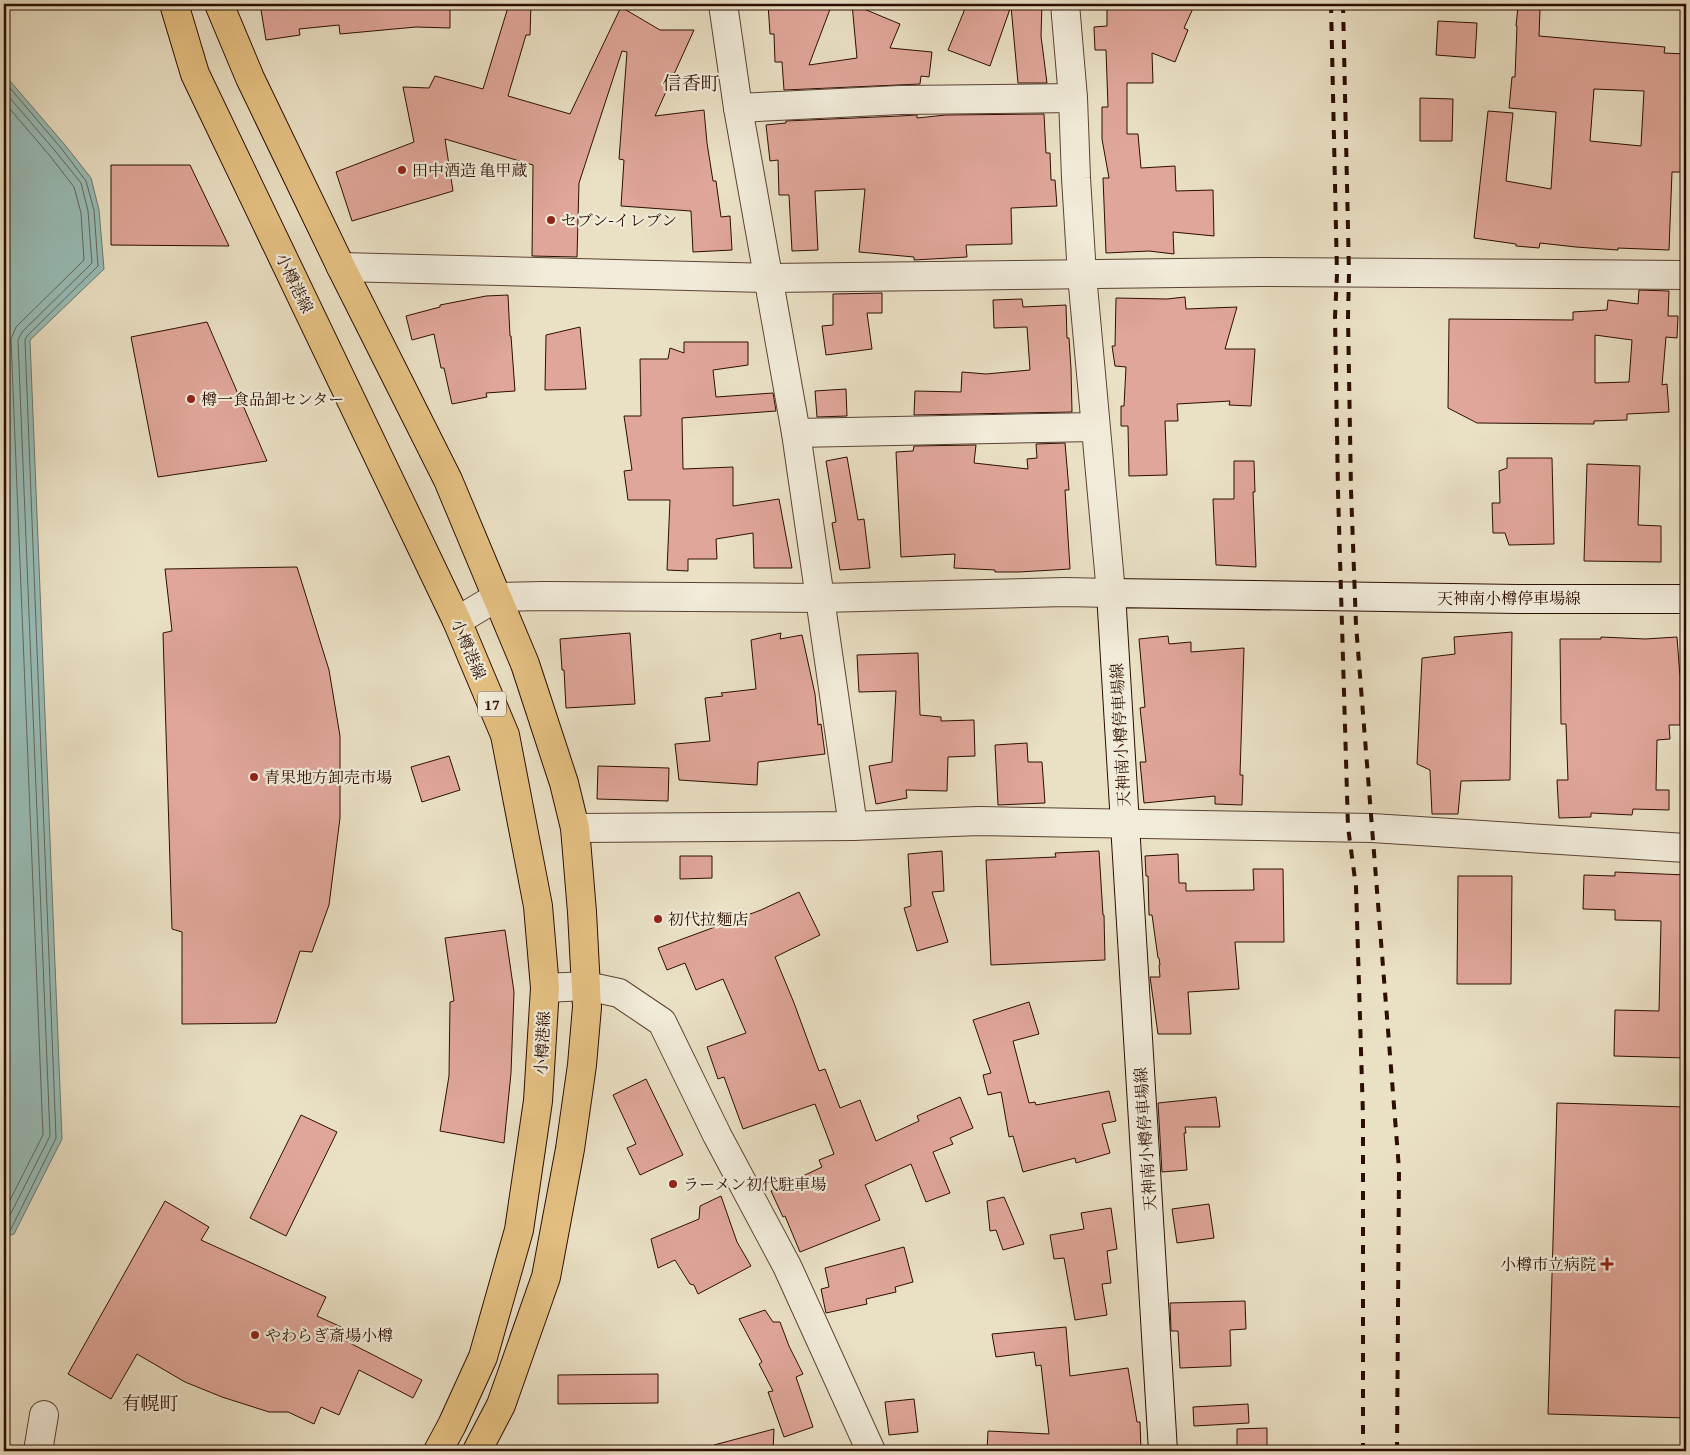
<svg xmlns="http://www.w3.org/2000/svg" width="1690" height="1455" font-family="'Gentium Book Plus','Noto Serif JP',serif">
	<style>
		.water { fill: #98bdb7; stroke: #6d776e }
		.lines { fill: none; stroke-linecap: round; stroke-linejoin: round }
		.shore { stroke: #62665c; stroke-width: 1 }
		.building { fill: #e0a699; stroke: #2c0e01; fill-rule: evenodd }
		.minor-casing { stroke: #5c4232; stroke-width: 30 }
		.tertiary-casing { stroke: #5c4232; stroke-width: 30 }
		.secondary-casing { stroke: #2c0e01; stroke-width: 30 }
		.primary-casing { stroke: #2c0e01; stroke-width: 30 }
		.minor { stroke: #f1ebd9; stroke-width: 28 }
		.tertiary { stroke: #f1ebd9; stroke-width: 28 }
		.secondary { stroke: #f1ebd9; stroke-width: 28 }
		.primary { stroke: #e5c082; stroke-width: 28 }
		.rail { stroke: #2c0e01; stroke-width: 4; stroke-dasharray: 9 9; stroke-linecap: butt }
		.poi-dot { fill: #8f2418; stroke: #f1ebd9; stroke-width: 2 }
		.labels { text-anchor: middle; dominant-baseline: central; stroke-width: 4.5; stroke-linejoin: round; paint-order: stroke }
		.shield { fill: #f1ebd9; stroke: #675042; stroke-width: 1 }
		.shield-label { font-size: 15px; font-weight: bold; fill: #2c0e01 }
		.poi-label { font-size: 16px; fill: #2c0e01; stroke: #f1ebd9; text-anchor: start }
		.street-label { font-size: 16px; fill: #2c0e01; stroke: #f1ebd9 }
		.quarter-label { font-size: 19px; fill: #2c0e01; stroke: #f1ebd9 }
	</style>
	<rect width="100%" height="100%" fill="#eae0c4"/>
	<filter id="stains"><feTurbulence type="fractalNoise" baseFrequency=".004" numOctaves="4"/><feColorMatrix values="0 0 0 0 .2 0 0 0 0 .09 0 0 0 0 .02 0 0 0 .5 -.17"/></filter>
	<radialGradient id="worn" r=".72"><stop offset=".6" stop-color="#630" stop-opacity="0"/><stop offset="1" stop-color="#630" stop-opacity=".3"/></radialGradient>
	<polygon class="water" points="4,74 65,145 91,178 99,210 104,269 30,340 62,1139 14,1234 4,1237"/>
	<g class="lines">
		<g class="shore">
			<polyline points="4,81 61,148 86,181 94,210 98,266 27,336 25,340 56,1138 11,1229 4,1231"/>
			<polyline points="4,91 56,152 81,183 88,211 92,263 22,332 18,340 50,1136 6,1223 4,1225"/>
			<polyline points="4,102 50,156 74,187 81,213 84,260 16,327 11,339 43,1135 4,1212"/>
		</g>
	</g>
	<g class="building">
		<polygon points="260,4 450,4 450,28 416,27 340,34 339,25 299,29 300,35 266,40"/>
		<polygon points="509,4 531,4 530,35 526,35 508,96 570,114 621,7 660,30 694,30 655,116 704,110 707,143 713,181 716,181 721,217 730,216 732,250 693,252 691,211 621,206 624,160 619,159 627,52 622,51 579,183 577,257 532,256 533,165 445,139 453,191 352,221 336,172 414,142 403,87 429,88 435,76 483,89"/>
		<polygon points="768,4 832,4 809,65 857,58 852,4 900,24 890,48 932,52 929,77 921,76 920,84 784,90 782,62 775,62 774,34 770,34"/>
		<polygon points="967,4 1042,4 1041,36 1047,83 1018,83 1011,6 990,66 948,50"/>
		<polygon points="1107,4 1195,4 1184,28 1188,30 1175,62 1152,53 1153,83 1127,83 1127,134 1138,134 1141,168 1175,166 1176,191 1213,190 1214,236 1173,232 1174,254 1149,251 1106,253 1103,178 1109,178 1102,139 1102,107 1108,107 1106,50 1095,50 1094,27 1107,26"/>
		<path d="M1518,6L1540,9L1539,36L1665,47L1664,53L1686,54V145H1685L1683,172H1672L1669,250L1618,248V250L1576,247L1540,243L1539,248L1516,246V244L1474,238L1488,111L1513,113L1506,181L1551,189L1556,112L1509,108L1512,77H1515L1517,26H1516ZM1594,89L1644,91L1641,146L1590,141Z"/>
		<polygon points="1438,21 1477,23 1475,58 1436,55"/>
		<polygon points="1420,98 1453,99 1452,141 1420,141"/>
		<polygon points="1044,114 1046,153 1050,153 1051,180 1055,180 1057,206 1011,208 1012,244 966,245 967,257 914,260 914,257 859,252 865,189 815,191 818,250 792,251 789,195 779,195 778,160 770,161 766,125 786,123 786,121 900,116 917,115 917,118 946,115"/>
		<polygon points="111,165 190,165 229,246 111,245"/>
		<path d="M1639,290L1669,291L1668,316H1678L1677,338L1666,337L1662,385L1667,384L1669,412L1627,414V420L1594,421V424L1477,423L1448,408L1449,319L1573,320V312L1607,310L1608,300L1638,304ZM1595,335L1632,340L1629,382L1595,383Z"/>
		<polygon points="882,293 882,313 867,313 872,349 826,355 822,326 833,325 833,294"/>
		<polygon points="508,295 510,336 511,336 515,391 486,393 487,397 452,404 444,368 441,368 434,334 412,340 406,316 440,307 440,305 486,296"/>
		<polygon points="1185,297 1186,309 1237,307 1225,349 1255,349 1251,406 1229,405 1230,401 1177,404 1178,421 1165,421 1167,475 1129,476 1128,426 1121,426 1121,406 1124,406 1126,367 1115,366 1112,346 1115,346 1116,298 1167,299"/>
		<polygon points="1022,299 1023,307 1066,305 1067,338 1069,338 1071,369 1072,412 914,415 915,391 961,392 962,372 986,374 1030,370 1027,327 994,328 993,300"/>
		<polygon points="207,322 267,461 158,477 131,337"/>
		<polygon points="580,327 586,389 545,390 546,335"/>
		<polygon points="684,342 748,342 748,365 713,370 716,397 773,393 776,411 682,418 683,469 733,467 733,506 779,499 792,568 754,568 753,533 716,539 717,559 688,559 688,571 667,570 670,500 628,500 624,471 632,470 624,416 641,416 640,359 668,359 670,348 684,353"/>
		<polygon points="846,389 847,416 817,417 815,391"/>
		<polygon points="1065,443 1069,490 1065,490 1070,569 1019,572 995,572 995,570 954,568 955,554 901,557 896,452 913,451 914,446 976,445 974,463 1028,469 1027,459 1037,458 1036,444"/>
		<polygon points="847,457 858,520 864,519 870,568 840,570 832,523 836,522 826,461"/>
		<polygon points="1507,458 1552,458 1554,544 1509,545 1505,533 1493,533 1492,503 1500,503 1499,471 1507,468"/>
		<polygon points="1234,461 1254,461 1255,492 1253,492 1256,567 1216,565 1213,499 1234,499"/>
		<polygon points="1587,464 1640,466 1638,525 1661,526 1661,562 1584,561"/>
		<polygon points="297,567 329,670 340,736 340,818 329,905 312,952 300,951 276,1023 182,1024 182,932 172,929 163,633 172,631 165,569"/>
		<polygon points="1512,632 1510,780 1461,781 1458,814 1432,814 1430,770 1417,764 1422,658 1455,654 1454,637"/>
		<polygon points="630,633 635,704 566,708 564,670 562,670 560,639"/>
		<polygon points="781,633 780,639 802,635 815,694 818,725 821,724 825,754 758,762 757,785 679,780 675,744 710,741 705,698 723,696 721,693 756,689 751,640"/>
		<polygon points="1168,636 1169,644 1191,642 1191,652 1244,648 1240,775 1243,775 1242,805 1215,804 1215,796 1144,803 1140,762 1146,762 1140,708 1145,707 1139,639"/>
		<polygon points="1601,637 1645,639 1677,637 1680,677 1680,725 1669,725 1670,739 1657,740 1656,790 1669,790 1669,810 1633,809 1632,815 1591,813 1591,817 1559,818 1557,780 1568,780 1566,724 1561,724 1560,639 1601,639"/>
		<polygon points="918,653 920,715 941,717 941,721 974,720 975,756 948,757 947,791 906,790 907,798 876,804 869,766 892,762 896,691 859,692 857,655"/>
		<polygon points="1027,743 1028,762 1042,762 1045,803 998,805 995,745"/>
		<polygon points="449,756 460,790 422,802 411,767"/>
		<polygon points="598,766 669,768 668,801 597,799"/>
		<polygon points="942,851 944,891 932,892 948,942 917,951 904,908 911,906 908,854"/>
		<polygon points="1099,851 1103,915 1104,915 1105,960 991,965 986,860 1056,857 1055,853"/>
		<polygon points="1178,854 1179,883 1186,883 1186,891 1254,890 1253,869 1283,869 1284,942 1235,942 1239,989 1188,992 1191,1034 1158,1034 1150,977 1160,977 1159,965 1160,965 1159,958 1158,958 1152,915 1149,915 1148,876 1146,876 1145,856"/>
		<polygon points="680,856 712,856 712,878 680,879"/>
		<polygon points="1615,872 1686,875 1686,1058 1614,1056 1615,1010 1659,1011 1661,921 1615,920 1615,910 1583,909 1584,875 1615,876"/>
		<polygon points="1458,876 1512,876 1511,984 1457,984"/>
		<polygon points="799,892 820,935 775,957 794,1003 819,1071 825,1069 840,1108 860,1100 876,1141 919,1121 917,1116 960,1097 973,1128 950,1138 953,1144 933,1152 950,1193 926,1202 911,1164 865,1185 880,1220 800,1252 785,1216 783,1217 771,1191 822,1167 819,1160 834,1154 815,1104 743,1129 724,1077 718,1079 707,1047 746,1033 723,979 696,990 685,963 667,970 658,948 761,910"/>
		<polygon points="505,930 514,992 511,1073 504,1143 440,1131 449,1076 450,1002 454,1001 445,938"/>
		<polygon points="1029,1002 1039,1034 1013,1041 1029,1103 1035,1102 1036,1105 1109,1091 1116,1121 1102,1124 1110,1153 1076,1163 1075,1158 1023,1172 1013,1136 1009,1137 1001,1092 988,1095 983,1075 991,1073 973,1020"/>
		<polygon points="646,1079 683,1155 640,1175 627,1148 636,1144 613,1095"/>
		<polygon points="1216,1097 1220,1127 1185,1127 1186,1133 1184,1133 1187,1170 1162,1172 1158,1103"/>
		<polygon points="1557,1103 1686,1107 1686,1418 1548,1414"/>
		<polygon points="301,1115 337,1132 286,1236 250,1218"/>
		<polygon points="721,1196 737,1242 751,1266 698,1294 694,1285 690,1284 675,1260 658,1268 651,1239 699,1219 700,1206"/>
		<polygon points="1004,1197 1024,1244 1003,1250 996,1230 990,1231 987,1201"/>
		<polygon points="165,1201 209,1227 201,1240 326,1297 317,1316 348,1330 344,1340 422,1380 413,1398 359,1370 339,1415 321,1407 314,1424 288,1412 269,1412 222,1397 185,1382 137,1354 111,1399 68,1374"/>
		<polygon points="1209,1204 1214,1238 1177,1243 1172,1209"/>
		<polygon points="1111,1208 1117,1249 1107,1251 1111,1283 1102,1284 1107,1315 1075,1320 1064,1258 1054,1259 1050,1235 1084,1229 1081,1213"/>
		<polygon points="904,1247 913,1282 895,1287 896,1292 866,1299 867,1304 826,1313 821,1289 829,1287 825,1268"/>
		<polygon points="1245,1301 1246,1329 1230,1330 1231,1366 1180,1368 1178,1331 1171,1331 1170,1303"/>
		<polygon points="765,1310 773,1322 780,1322 789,1346 803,1374 796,1377 813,1427 784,1437 768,1392 773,1391 759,1364 762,1362 739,1319"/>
		<polygon points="1066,1327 1070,1376 1128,1368 1137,1422 1140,1422 1141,1451 987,1451 988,1431 1049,1434 1041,1365 1036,1366 1034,1352 996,1357 992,1334"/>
		<polygon points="658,1374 658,1403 558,1404 558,1375"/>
		<polygon points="914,1399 918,1432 889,1435 885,1402"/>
		<polygon points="1248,1404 1249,1423 1194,1426 1193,1407"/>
		<polygon points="1267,1428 1267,1451 1237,1451 1237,1429"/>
		<polygon points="774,1429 773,1451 715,1451 714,1445"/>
	</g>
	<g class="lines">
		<g class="minor-casing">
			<g id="minor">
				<polyline points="723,4 738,108 796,433 853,826"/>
				<polyline points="738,108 900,100 1073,98"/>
				<polyline points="341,267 769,278 1260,272 1686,275"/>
				<polyline points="796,433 1095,427"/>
				<polyline points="457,621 497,597 543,596 820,598 1065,592 1111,593"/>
				<polyline points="575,828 853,826 979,821 1372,828 1686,848"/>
				<polyline points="38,1451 44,1415"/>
			</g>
		</g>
		<g class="tertiary-casing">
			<g id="tertiary">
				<polyline points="1065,4 1073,98 1076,178 1082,275 1111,593"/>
				<polyline points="545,988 586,986 619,993 662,1022 717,1135 787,1266 871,1451"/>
			</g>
		</g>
		<g class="secondary-casing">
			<polyline id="secondary" points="1163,1451 1111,593 1518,599 1686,599"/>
		</g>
		<g class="primary-casing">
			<g id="primary">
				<polyline points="174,4 195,74 457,621 505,735 538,906 545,988 538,1101 519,1230 483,1357 452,1425 438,1451"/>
				<polyline points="219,4 250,78 341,267 448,480 525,664 564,783 575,828 582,912 587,1007 582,1065 570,1149 546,1277 501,1405 477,1451"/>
			</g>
		</g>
		<use href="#minor" class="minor"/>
		<use href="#tertiary" class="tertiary"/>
		<use href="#secondary" class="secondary"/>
		<use href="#primary" class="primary"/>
		<g class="rail">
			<polyline points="1331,4 1337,274 1335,317 1338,491 1348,827 1356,887 1363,1116 1363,1451"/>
			<polyline points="1343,4 1349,274 1348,317 1351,490 1356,625 1399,1169 1397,1451"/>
		</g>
	</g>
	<g class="poi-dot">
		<circle cx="402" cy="170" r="5"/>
		<circle cx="551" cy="220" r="5"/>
		<circle cx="191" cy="399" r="5"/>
		<circle cx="254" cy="777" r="5"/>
		<circle cx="658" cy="919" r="5"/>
		<circle cx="673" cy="1184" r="5"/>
		<path d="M1604.5 1256.5h5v5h5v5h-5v5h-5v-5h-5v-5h5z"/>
		<circle cx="255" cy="1335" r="5"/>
	</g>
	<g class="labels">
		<rect class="shield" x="478" y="691.5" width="28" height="25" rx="4"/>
		<g class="shield-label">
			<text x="492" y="704">17</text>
		</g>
		<g class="poi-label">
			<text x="412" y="170">田中酒造 亀甲蔵</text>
			<text x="561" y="220">セブン-イレブン</text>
			<text x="201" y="399">樽一食品卸センター</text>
			<text x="264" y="777">青果地方卸売市場</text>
			<text x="668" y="919">初代拉麵店</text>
			<text x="683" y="1184">ラーメン初代駐車場</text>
			<text x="1596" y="1264" text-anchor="end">小樽市立病院</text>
			<text x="265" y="1335">やわらぎ斎場小樽</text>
		</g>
		<g class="street-label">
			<text transform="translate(295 283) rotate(64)">小樽港線</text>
			<text x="1509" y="598">天神南小樽停車場線</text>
			<text transform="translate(469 649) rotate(67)">小樽港線</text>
			<text transform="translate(1120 735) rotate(-93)">天神南小樽停車場線</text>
			<text transform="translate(542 1043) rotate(-87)">小樽港線</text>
			<text transform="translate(1145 1139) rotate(-94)">天神南小樽停車場線</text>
		</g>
		<g class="quarter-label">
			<text x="691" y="83">信香町</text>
			<text x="150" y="1403">有幌町</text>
		</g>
	</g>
	<rect width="1690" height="1455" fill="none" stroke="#eae0c4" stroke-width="20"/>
	<rect x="5" y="5" width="1680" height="1445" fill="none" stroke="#2c0e01" stroke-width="2.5"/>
	<rect x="10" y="10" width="1670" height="1435" fill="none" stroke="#2c0e01"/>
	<rect width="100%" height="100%" filter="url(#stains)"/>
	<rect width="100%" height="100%" fill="url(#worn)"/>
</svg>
